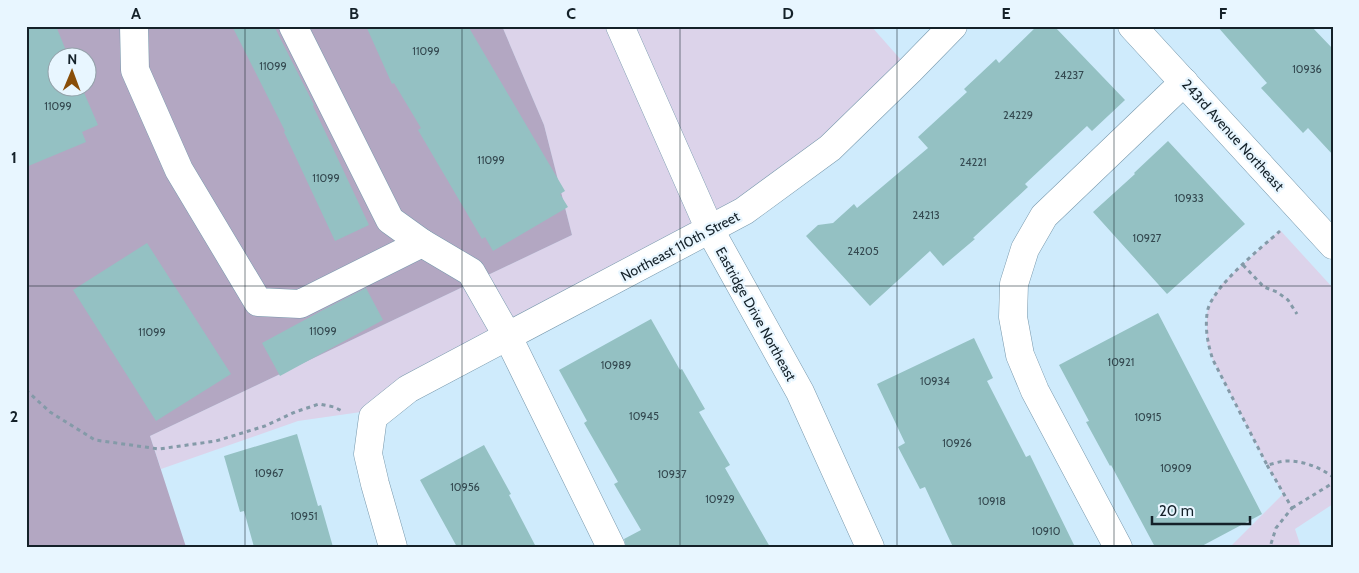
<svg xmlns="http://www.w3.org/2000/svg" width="1359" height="573" font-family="Cabin,sans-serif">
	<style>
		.green { fill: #dcd3ea }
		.forest { fill: #b3a7c2; fill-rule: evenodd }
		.building { fill: #94c1c3 }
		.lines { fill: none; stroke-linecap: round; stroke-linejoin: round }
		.minor-casing { stroke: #7899ad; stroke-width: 29 }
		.path { stroke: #849aa8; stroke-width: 3; stroke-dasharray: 4 4; stroke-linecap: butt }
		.minor { stroke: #fff; stroke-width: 28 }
		.grid { fill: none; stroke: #142129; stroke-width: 1; stroke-opacity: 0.55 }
		.labels { text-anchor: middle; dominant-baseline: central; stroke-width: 4.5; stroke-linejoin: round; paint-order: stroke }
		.number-label { font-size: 11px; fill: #344950 }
		.street-label { font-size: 14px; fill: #142129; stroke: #e8f6ff }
		.neatline { fill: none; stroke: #142129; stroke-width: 2 }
		.grid-label { font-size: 16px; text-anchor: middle; font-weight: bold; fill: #142129 }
	</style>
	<rect width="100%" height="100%" fill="#cfebfc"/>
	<g class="green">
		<polygon points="502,26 871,26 910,70 830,148 382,409 298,421 161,469 150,436 572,235 544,125"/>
		<polygon points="1280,230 1333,288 1333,504 1295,529 1301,547 1230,547 1283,494 1267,465 1213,360 1207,343 1207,313 1212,299 1222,284"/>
	</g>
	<path class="forest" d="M26,26H502L544,125L572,235L150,436L186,547H26ZM58,58H88V88H58Z"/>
	<g class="building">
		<polygon points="26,26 56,26 69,58 58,58 58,88 82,88 98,125 82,132 86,142 26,167"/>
		<polygon points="232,26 274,26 314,105 313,106 369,225 335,241 284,132 285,131"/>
		<polygon points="366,26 468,26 565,191 560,194 568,207 493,251 485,237 482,239 418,130 421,128 394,83 392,84"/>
		<polygon points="1037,26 1054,26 1125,100 1092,131 1087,126 1025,184 1028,187 973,238 975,239 943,266 930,251 870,306 806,236 818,225 833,223 854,204 857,208 928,148 918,137 967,92 964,89 996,59 999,63"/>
		<polygon points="1217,26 1311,26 1333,49 1333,155 1308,128 1303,133 1261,88 1267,83"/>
		<polygon points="1168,141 1245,224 1167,294 1093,212 1135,174 1134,173"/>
		<polygon points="147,243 231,374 156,421 73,290"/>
		<polygon points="366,288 383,320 280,376 262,343 323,310"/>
		<polygon points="1158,313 1262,514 1200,547 1155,547 1111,465 1110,466 1086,422 1089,421 1059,365"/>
		<polygon points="651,319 680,370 682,369 705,409 699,412 730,465 725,468 770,547 626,547 624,539 641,530 614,484 618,482 584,423 587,421 559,370"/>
		<polygon points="974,338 993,378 987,381 1026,457 1030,455 1075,547 953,547 925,487 920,489 898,447 905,443 877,384"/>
		<polygon points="297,434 318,506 321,505 333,547 254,547 244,511 240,512 224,456"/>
		<polygon points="484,445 511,494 509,495 536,547 457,547 420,480"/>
	</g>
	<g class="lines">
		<g class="minor-casing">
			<g id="minor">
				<polyline points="134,26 135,70 179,170 258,302 300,304 422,243"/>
				<polyline points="293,26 390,220 422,243 471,272 508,337 611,547"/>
				<polyline points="620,26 710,230 800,392 870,547"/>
				<polyline points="1132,26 1333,245"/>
				<polyline points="393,547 375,484 368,454 373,417 408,389 744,211 830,148 910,70 953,26"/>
				<polyline points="1118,547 1035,391 1020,355 1013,317 1014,284 1025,249 1044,216 1184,82"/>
			</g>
		</g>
		<g class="path">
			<path d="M1280,231C1260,249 1209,289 1207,314C1205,330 1208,345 1213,360L1267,465C1273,464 1280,461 1287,461C1304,461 1319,467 1333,477"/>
			<polyline points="1243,265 1264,287 1277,292 1288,300 1297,314"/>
			<polyline points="26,390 50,412 95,440 159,449 216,441 265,426 295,412 319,404 334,407 344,412"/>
			<polyline points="1267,465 1292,508 1276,528 1270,547"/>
			<polyline points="1292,508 1333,483"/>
		</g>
		<use href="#minor" class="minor"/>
	</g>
	<path class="grid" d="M245,26V547M462,26V547M680,26V547M897,26V547M1114,26V547M26,286H1333"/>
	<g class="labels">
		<g class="number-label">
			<text x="426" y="51">11099</text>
			<text x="273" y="66">11099</text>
			<text x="1307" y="69">10936</text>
			<text x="1069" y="75">24237</text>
			<text x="58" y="106">11099</text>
			<text x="1018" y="115">24229</text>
			<text x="491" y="160">11099</text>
			<text x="973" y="162">24221</text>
			<text x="326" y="178">11099</text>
			<text x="1189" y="198">10933</text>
			<text x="926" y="215">24213</text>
			<text x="1147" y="238">10927</text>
			<text x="863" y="251">24205</text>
			<text x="323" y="331">11099</text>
			<text x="152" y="332">11099</text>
			<text x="1121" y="362">10921</text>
			<text x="616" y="365">10989</text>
			<text x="935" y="381">10934</text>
			<text x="644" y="416">10945</text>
			<text x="1148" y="417">10915</text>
			<text x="957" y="443">10926</text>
			<text x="1176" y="468">10909</text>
			<text x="269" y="473">10967</text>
			<text x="672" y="474">10937</text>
			<text x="465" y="487">10956</text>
			<text x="720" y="499">10929</text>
			<text x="992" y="501">10918</text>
			<text x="304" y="516">10951</text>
			<text x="1046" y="531">10910</text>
		</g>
		<g class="street-label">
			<text transform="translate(1233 135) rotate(48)">243rd Avenue Northeast</text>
			<text transform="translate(680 246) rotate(-28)">Northeast 110th Street</text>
			<text transform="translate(756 314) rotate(61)">Eastridge Drive Northeast</text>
		</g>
	</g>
	<rect width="1359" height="573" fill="none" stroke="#e8f6ff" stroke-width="55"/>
	<g transform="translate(72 72) rotate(1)"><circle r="24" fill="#e8f6ff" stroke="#93a1a9"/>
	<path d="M0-4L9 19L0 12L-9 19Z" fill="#894e09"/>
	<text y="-8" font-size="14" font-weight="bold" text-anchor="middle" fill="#142129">N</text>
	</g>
	<path d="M1152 516v8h98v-8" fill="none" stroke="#142129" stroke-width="2.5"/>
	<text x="1159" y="516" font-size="15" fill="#142129" stroke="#e8f6ff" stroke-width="4" paint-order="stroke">20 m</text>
	<rect x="28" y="28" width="1304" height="518" class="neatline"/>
	<g class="grid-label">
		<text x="136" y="19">A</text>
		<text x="354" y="19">B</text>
		<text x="571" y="19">C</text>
		<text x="788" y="19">D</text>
		<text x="1006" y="19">E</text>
		<text x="1223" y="19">F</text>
		<text x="14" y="163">1</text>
		<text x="14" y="422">2</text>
	</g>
</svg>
